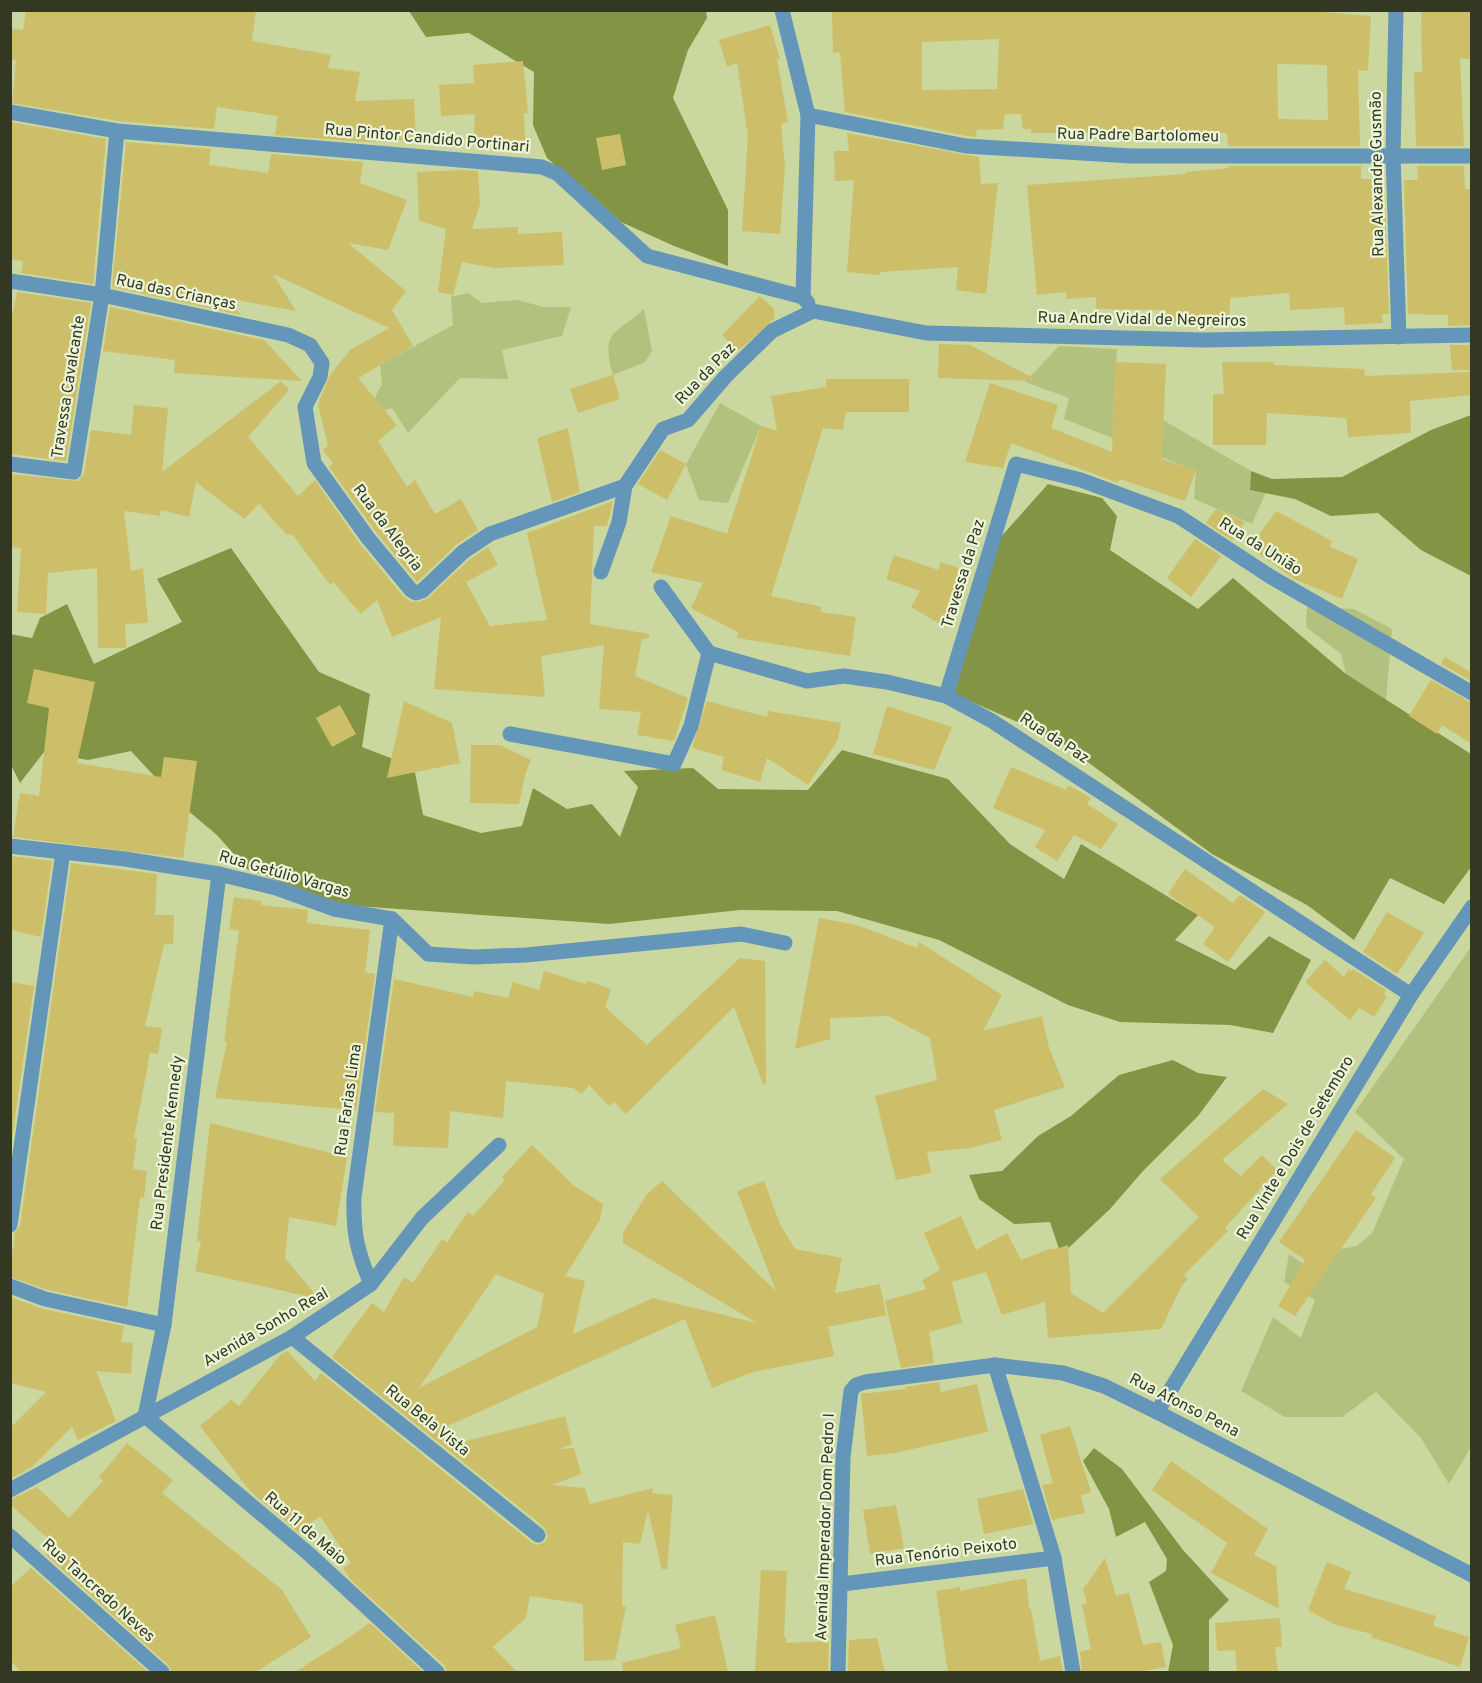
<svg xmlns="http://www.w3.org/2000/svg" width="1482" height="1683" font-family="Overpass,sans-serif">
	<style>
		.green { fill: #b2c27e }
		.forest { fill: #849445 }
		.building { fill: #cdbe69; fill-rule: evenodd }
		.lines { fill: none; stroke-linecap: round; stroke-linejoin: round }
		.minor { stroke: #6396b9; stroke-width: 15 }
		.labels { text-anchor: middle; dominant-baseline: central; stroke-width: 4.5; stroke-linejoin: round; paint-order: stroke }
		.street-label { font-size: 16px; fill: #333822; stroke: #edf5d8 }
	</style>
	<rect width="100%" height="100%" fill="#cad79f"/>
	<g class="green">
		<polygon points="468,293 482,303 517,300 544,307 571,307 562,336 502,350 508,379 460,378 408,433 392,408 366,415 382,384 380,365 453,325 451,297"/>
		<path d="M644,309L652,351L645,362L613,375C601,329 614,336 644,309Z"/>
		<polygon points="1059,346 1117,349 1113,418 1163,420 1251,471 1250,490 1266,492 1252,524 1194,499 1196,471 1064,419 1069,398 1025,382"/>
		<polygon points="720,403 761,426 728,503 699,500 686,464"/>
		<polygon points="1307,607 1354,609 1392,629 1386,700 1346,674 1341,654 1306,627"/>
		<polygon points="1471,947 1471,1447 1449,1484 1421,1438 1376,1392 1342,1417 1285,1417 1241,1391 1273,1317 1301,1338 1315,1300 1284,1282 1289,1254 1320,1276 1341,1249 1357,1246 1372,1233 1404,1159 1355,1112"/>
	</g>
	<g class="forest">
		<polygon points="409,11 706,11 707,18 688,50 673,98 728,210 728,266 674,246 621,222 547,158 533,125 534,72 469,33 426,37"/>
		<polygon points="1471,415 1471,576 1421,550 1378,513 1331,516 1295,499 1250,490 1251,471 1272,479 1342,477 1431,430"/>
		<polygon points="1048,484 1102,498 1117,516 1110,550 1198,609 1233,578 1346,674 1471,754 1471,867 1444,904 1390,878 1354,940 1307,905 1212,854 1058,740 954,694 999,539"/>
		<polygon points="231,548 319,672 370,694 362,747 414,767 423,815 481,833 522,826 533,788 567,809 592,804 620,837 638,787 624,771 693,768 718,789 808,790 842,750 948,779 1010,844 1064,879 1081,844 1198,915 1175,940 1235,970 1269,936 1311,960 1273,1033 1230,1025 1120,1022 1068,1005 939,940 837,911 740,910 609,924 343,905 247,869 217,835 180,804 131,751 88,760 44,752 20,783 11,765 10,634 32,638 40,618 67,604 94,664 182,622 157,579"/>
		<polygon points="1173,1060 1198,1073 1227,1077 1198,1116 1143,1171 1110,1209 1061,1255 1050,1222 1014,1224 979,1199 969,1175 1002,1171 1038,1136 1071,1116 1119,1075"/>
		<polygon points="1094,1448 1122,1469 1183,1550 1229,1600 1209,1620 1209,1672 1168,1672 1173,1645 1149,1582 1166,1571 1167,1559 1145,1522 1116,1537 1109,1509 1083,1461"/>
	</g>
	<g class="building">
		<polygon points="26,10 256,10 252,41 331,55 328,68 360,72 355,101 414,99 416,139 366,142 275,135 278,116 217,107 214,129 118,121 12,103 16,60 10,59 10,28 23,30"/>
		<path d="M832,10H1301L1371,16L1368,71L1358,70L1360,146H1228L1227,133H1031V129H1023L1021,114H1005L1003,129L976,130L977,137L967,136L845,112L840,52L833,53ZM999,39L997,89L922,90V42ZM1277,64L1327,65L1328,120L1278,119Z"/>
		<polygon points="1421,10 1472,10 1472,59 1460,59 1464,146 1416,146 1414,72 1422,72"/>
		<polygon points="770,25 780,59 777,59 788,122 781,124 785,167 780,234 742,231 748,136 737,63 727,67 719,40"/>
		<polygon points="523,61 528,113 524,113 525,142 473,145 475,114 441,116 439,85 474,83 473,65"/>
		<polygon points="11,122 106,139 93,284 21,273 23,261 10,259"/>
		<polygon points="847,133 979,157 981,184 998,183 986,294 956,290 958,267 881,272 880,275 847,272 854,180 835,181 834,151 849,151"/>
		<polygon points="620,134 626,165 602,170 596,138"/>
		<polygon points="126,142 211,149 209,165 268,173 271,154 363,162 360,183 407,200 388,250 348,243 406,291 392,310 413,346 358,378 397,425 378,441 407,487 415,480 435,514 461,499 478,530 456,545 417,582 376,532 329,467 333,463 323,450 328,446 318,404 330,375 350,350 389,328 273,274 296,311 225,298 241,315 112,287"/>
		<polygon points="1228,166 1361,166 1361,179 1384,179 1389,314 1382,314 1383,323 1345,325 1344,307 1290,310 1289,293 1230,298 1229,327 1166,322 1166,310 1096,309 1096,297 1066,299 1066,292 1037,295 1027,185 1186,174 1186,172 1229,168"/>
		<polygon points="1417,166 1464,166 1465,189 1472,189 1472,325 1448,326 1448,315 1408,314 1404,180 1418,180"/>
		<polygon points="463,170 478,171 480,204 472,229 518,227 518,234 562,232 564,265 494,268 462,262 453,295 438,292 446,229 419,221 417,172"/>
		<polygon points="17,292 91,303 66,461 10,454 10,325"/>
		<polygon points="760,296 774,309 774,319 738,351 722,335"/>
		<polygon points="110,307 264,340 302,381 174,373 175,360 103,351"/>
		<polygon points="939,344 970,345 1039,381 938,378"/>
		<polygon points="1450,345 1472,345 1472,370 1452,370"/>
		<polygon points="1115,362 1166,364 1162,459 1196,471 1185,501 1120,479 1118,483 1011,443 1003,468 965,462 990,383 1058,405 1051,428 1112,452"/>
		<polygon points="1222,362 1274,362 1274,365 1364,369 1365,376 1472,372 1472,395 1410,401 1411,433 1348,437 1346,418 1267,413 1266,445 1213,445 1213,394 1224,394"/>
		<polygon points="613,375 620,399 578,413 570,389"/>
		<polygon points="826,379 909,379 909,412 846,412 843,430 823,428 771,596 822,607 821,612 856,617 850,656 737,638 738,632 691,608 703,583 651,572 671,516 727,534 761,426 777,431 771,396 826,387"/>
		<polygon points="281,381 289,390 248,437 298,496 315,480 360,544 403,596 411,602 419,602 428,598 469,560 488,547 498,565 466,582 490,626 547,620 527,533 613,501 607,526 594,526 590,624 649,634 649,638 642,639 635,676 688,698 674,741 637,735 641,712 599,709 604,645 541,656 545,697 434,689 441,617 392,637 377,600 361,614 333,582 330,585 293,535 286,534 259,504 244,519 196,482 189,517 161,510 160,516 124,511 131,571 143,568 148,623 125,624 126,648 98,648 97,568 48,573 46,614 17,612 21,548 10,547 10,474 78,481 84,474 91,430 131,435 134,405 168,408 162,472"/>
		<polygon points="568,428 580,492 552,502 537,438"/>
		<polygon points="660,450 686,464 667,500 638,484"/>
		<polygon points="1216,509 1245,522 1232,540 1206,523"/>
		<polygon points="1276,511 1332,541 1330,547 1358,559 1342,599 1294,579 1250,547"/>
		<polygon points="1195,539 1221,556 1191,597 1167,578"/>
		<polygon points="894,555 938,570 941,562 969,572 957,605 945,627 911,607 920,591 886,579"/>
		<polygon points="1445,657 1472,673 1472,681 1441,664"/>
		<polygon points="34,669 95,682 77,763 161,777 164,757 197,761 183,858 13,837 20,793 39,796 49,708 27,703"/>
		<polygon points="1431,680 1472,703 1472,744 1442,725 1437,734 1409,716"/>
		<polygon points="404,701 452,723 460,763 387,778"/>
		<polygon points="707,701 767,717 768,711 841,723 838,740 808,785 767,758 760,782 721,770 724,757 692,748"/>
		<polygon points="340,705 356,734 332,747 316,718"/>
		<polygon points="887,706 952,727 934,770 873,754"/>
		<polygon points="471,745 500,745 531,760 525,775 519,804 470,803"/>
		<polygon points="1011,767 1066,790 1068,785 1091,798 1087,804 1118,824 1101,849 1074,835 1057,861 1035,847 1045,830 993,808"/>
		<polygon points="10,856 52,861 41,937 10,930"/>
		<polygon points="71,863 157,874 155,915 174,915 173,944 164,944 145,1026 162,1028 158,1054 150,1053 134,1138 137,1138 133,1169 147,1171 144,1198 140,1197 127,1307 48,1290 10,1277 10,1250 13,1250 15,1233 20,1226"/>
		<polygon points="1185,869 1233,903 1240,895 1265,912 1228,962 1203,944 1215,927 1168,894"/>
		<polygon points="234,897 261,901 261,905 308,910 307,923 370,930 365,972 375,974 356,1110 215,1098 227,1042 224,1041 239,931 229,929"/>
		<polygon points="1387,912 1424,933 1397,974 1363,952"/>
		<polygon points="819,918 857,925 917,948 919,942 1002,995 983,1031 1042,1016 1049,1048 1065,1087 994,1110 1002,1140 970,1148 927,1152 931,1173 896,1180 875,1096 937,1080 930,1038 888,1016 830,1018 830,1039 795,1049"/>
		<polygon points="740,958 765,961 766,1084 763,1084 734,1007 626,1114 614,1102 609,1106 589,1085 582,1094 573,1088 506,1081 503,1118 450,1111 448,1148 393,1146 394,1113 375,1112 394,979 473,997 474,991 508,998 513,982 539,990 544,971 586,984 588,981 611,989 605,1007 647,1045"/>
		<polygon points="1325,960 1344,977 1349,969 1352,972 1353,969 1386,990 1384,994 1387,997 1374,1017 1359,1008 1350,1020 1305,982"/>
		<polygon points="10,982 34,986 10,1152"/>
		<polygon points="1263,1089 1288,1104 1222,1160 1241,1176 1262,1155 1277,1170 1225,1228 1228,1231 1184,1275 1188,1279 1182,1285 1161,1329 1048,1338 1045,1302 1002,1315 986,1272 952,1282 962,1323 929,1332 934,1363 901,1368 885,1301 926,1289 922,1280 940,1270 924,1233 961,1216 976,1250 1007,1233 1021,1260 1052,1248 1052,1250 1068,1245 1071,1293 1103,1313 1199,1217 1160,1179"/>
		<polygon points="210,1123 347,1157 336,1226 289,1217 285,1258 319,1299 195,1271 201,1241 197,1241"/>
		<polygon points="1356,1130 1395,1158 1371,1194 1376,1198 1295,1316 1278,1306 1305,1260 1279,1242"/>
		<path d="M532,1145L573,1185L603,1204L600,1220L565,1276L585,1281L573,1334L653,1298L757,1323L623,1243V1233L647,1194L662,1181L776,1291L737,1191L764,1181L780,1224L795,1249L842,1258L835,1293L880,1284L886,1315L828,1327L834,1356L753,1372L712,1388L685,1319L441,1429L447,1446L565,1416L572,1444L560,1449L574,1448L581,1474L552,1485L585,1488L590,1504L653,1488L652,1493L673,1495L667,1569H662L648,1511L640,1544L623,1542L622,1606L626,1607L615,1660L584,1661L583,1604L530,1596L526,1618L493,1647L517,1672H447L444,1665L351,1580L343,1568L351,1563L320,1516L299,1533L250,1491L200,1426L231,1400L239,1406L281,1354L287,1351L315,1381L321,1373L532,1543L537,1545L545,1542L548,1536L544,1527L332,1357L372,1303L384,1312L404,1277L413,1283L442,1239L447,1242L468,1212L473,1216L505,1180L502,1177ZM496,1274L544,1294L537,1327L419,1388Z"/>
		<polygon points="10,1297 43,1309 124,1326 121,1342 133,1343 131,1374 96,1371 116,1421 78,1440 72,1427 32,1467 10,1479 10,1428 46,1392 10,1383"/>
		<polygon points="939,1382 941,1392 977,1384 988,1432 895,1453 867,1456 861,1394 906,1389 905,1387"/>
		<polygon points="1070,1426 1091,1492 1081,1495 1085,1513 1052,1520 1042,1485 1053,1483 1040,1435"/>
		<polygon points="127,1443 173,1480 162,1493 282,1590 311,1637 256,1672 172,1672 168,1665 45,1554 55,1545 10,1504 10,1500 37,1487 69,1518 103,1481 99,1477"/>
		<polygon points="1171,1461 1268,1529 1254,1555 1276,1566 1279,1609 1211,1573 1227,1543 1152,1490"/>
		<polygon points="1023,1489 1033,1524 984,1534 977,1499"/>
		<polygon points="896,1505 904,1548 870,1554 863,1510"/>
		<polygon points="1105,1558 1116,1596 1129,1593 1143,1645 1161,1642 1166,1667 1137,1672 1082,1672 1080,1652 1091,1649 1082,1605 1087,1603 1083,1589"/>
		<polygon points="1327,1562 1351,1572 1344,1589 1436,1616 1433,1626 1469,1637 1460,1667 1371,1637 1372,1634 1336,1625 1308,1610"/>
		<polygon points="31,1568 148,1672 21,1672 10,1660 10,1587"/>
		<polygon points="761,1570 787,1571 784,1637 786,1637 786,1643 829,1641 828,1672 755,1672"/>
		<polygon points="1026,1578 1029,1607 1031,1609 1040,1661 1060,1656 1063,1672 948,1672 936,1591 960,1587 960,1591"/>
		<polygon points="715,1615 728,1672 623,1672 622,1663 681,1648 675,1625"/>
		<polygon points="1280,1618 1282,1647 1275,1647 1278,1672 1237,1672 1235,1650 1217,1651 1215,1623"/>
		<polygon points="370,1623 423,1672 295,1672 344,1641"/>
		<polygon points="877,1638 885,1672 848,1672 849,1640"/>
	</g>
	<g class="lines">
		<g class="minor">
			<polyline points="782,10 808,115 803,297 808,303"/>
			<polyline points="1396,10 1393,155 1399,337"/>
			<polyline points="10,112 117,131 542,167 558,174 647,256 803,297"/>
			<polyline points="808,115 966,146 1131,156 1472,156"/>
			<polyline points="10,281 102,295 288,335 310,345 322,363 320,377 305,407 314,463 368,538 411,590 416,593 422,591 463,552 490,534 625,486"/>
			<polyline points="813,311 926,333 1204,340 1472,335"/>
			<polyline points="10,464 74,472 102,295 117,131"/>
			<polyline points="601,572 619,522 625,486 663,429 688,420 725,377 772,331 813,311"/>
			<polyline points="661,587 709,653 807,681 844,676 887,682 946,696 992,721 1411,995"/>
			<polyline points="946,696 1016,464 1081,480 1178,516 1271,577 1472,693"/>
			<polyline points="510,734 674,764 691,726 709,653"/>
			<polyline points="10,846 125,859 219,874 276,888 334,909 392,919 428,954 474,957 526,955 741,934 785,943"/>
			<polyline points="219,874 164,1325 145,1416 309,1554 437,1672"/>
			<polyline points="10,1225 63,852"/>
			<path d="M371,1284C357,1251 353,1233 354,1197L392,919"/>
			<polyline points="10,1286 45,1299 164,1325"/>
			<polyline points="292,1337 538,1535"/>
			<polyline points="995,1365 1054,1558 1073,1672"/>
			<polyline points="1157,1412 1411,995 1472,907"/>
			<polyline points="10,1490 292,1337 371,1284 422,1218 499,1145"/>
			<polyline points="10,1536 162,1672"/>
			<polyline points="842,1584 1054,1558"/>
			<polyline points="838,1672 843,1457 851,1391 856,1385 865,1382 995,1365 1063,1373 1104,1386 1157,1412 1472,1575"/>
		</g>
	</g>
	<g class="labels">
		<g class="street-label">
			<text transform="translate(1138 136) rotate(1)">Rua Padre Bartolomeu</text>
			<text transform="translate(427 139) rotate(5)">Rua Pintor Candido Portinari</text>
			<text transform="translate(1378 174) rotate(-91)">Rua Alexandre Gusmão</text>
			<text transform="translate(176 293) rotate(12)">Rua das Crianças</text>
			<text transform="translate(1142 320) rotate(1)">Rua Andre Vidal de Negreiros</text>
			<text transform="translate(706 374) rotate(-46)">Rua da Paz</text>
			<text transform="translate(69 387) rotate(-81)">Travessa Cavalcante</text>
			<text transform="translate(387 528) rotate(53)">Rua da Alegria</text>
			<text transform="translate(1260 547) rotate(32)">Rua da União</text>
			<text transform="translate(964 574) rotate(-73)">Travessa da Paz</text>
			<text transform="translate(1054 739) rotate(33)">Rua da Paz</text>
			<text transform="translate(284 875) rotate(16)">Rua Getúlio Vargas</text>
			<text transform="translate(349 1100) rotate(-82)">Rua Farias Lima</text>
			<text transform="translate(168 1143) rotate(-83)">Rua Presidente Kennedy</text>
			<text transform="translate(1296 1148) rotate(-59)">Rua Vinte e Dois de Setembro</text>
			<text transform="translate(266 1328) rotate(-30)">Avenida Sonho Real</text>
			<text transform="translate(1184 1406) rotate(27)">Rua Afonso Pena</text>
			<text transform="translate(427 1421) rotate(39)">Rua Bela Vista</text>
			<text transform="translate(826 1527) rotate(-88)">Avenida Imperador Dom Pedro I</text>
			<text transform="translate(305 1529) rotate(41)">Rua 11 de Maio</text>
			<text transform="translate(946 1553) rotate(-7)">Rua Tenório Peixoto</text>
			<text transform="translate(98 1591) rotate(42)">Rua Tancredo Neves</text>
		</g>
	</g>
	<rect width="1482" height="1683" fill="none" stroke="#333822" stroke-width="24"/>
</svg>
